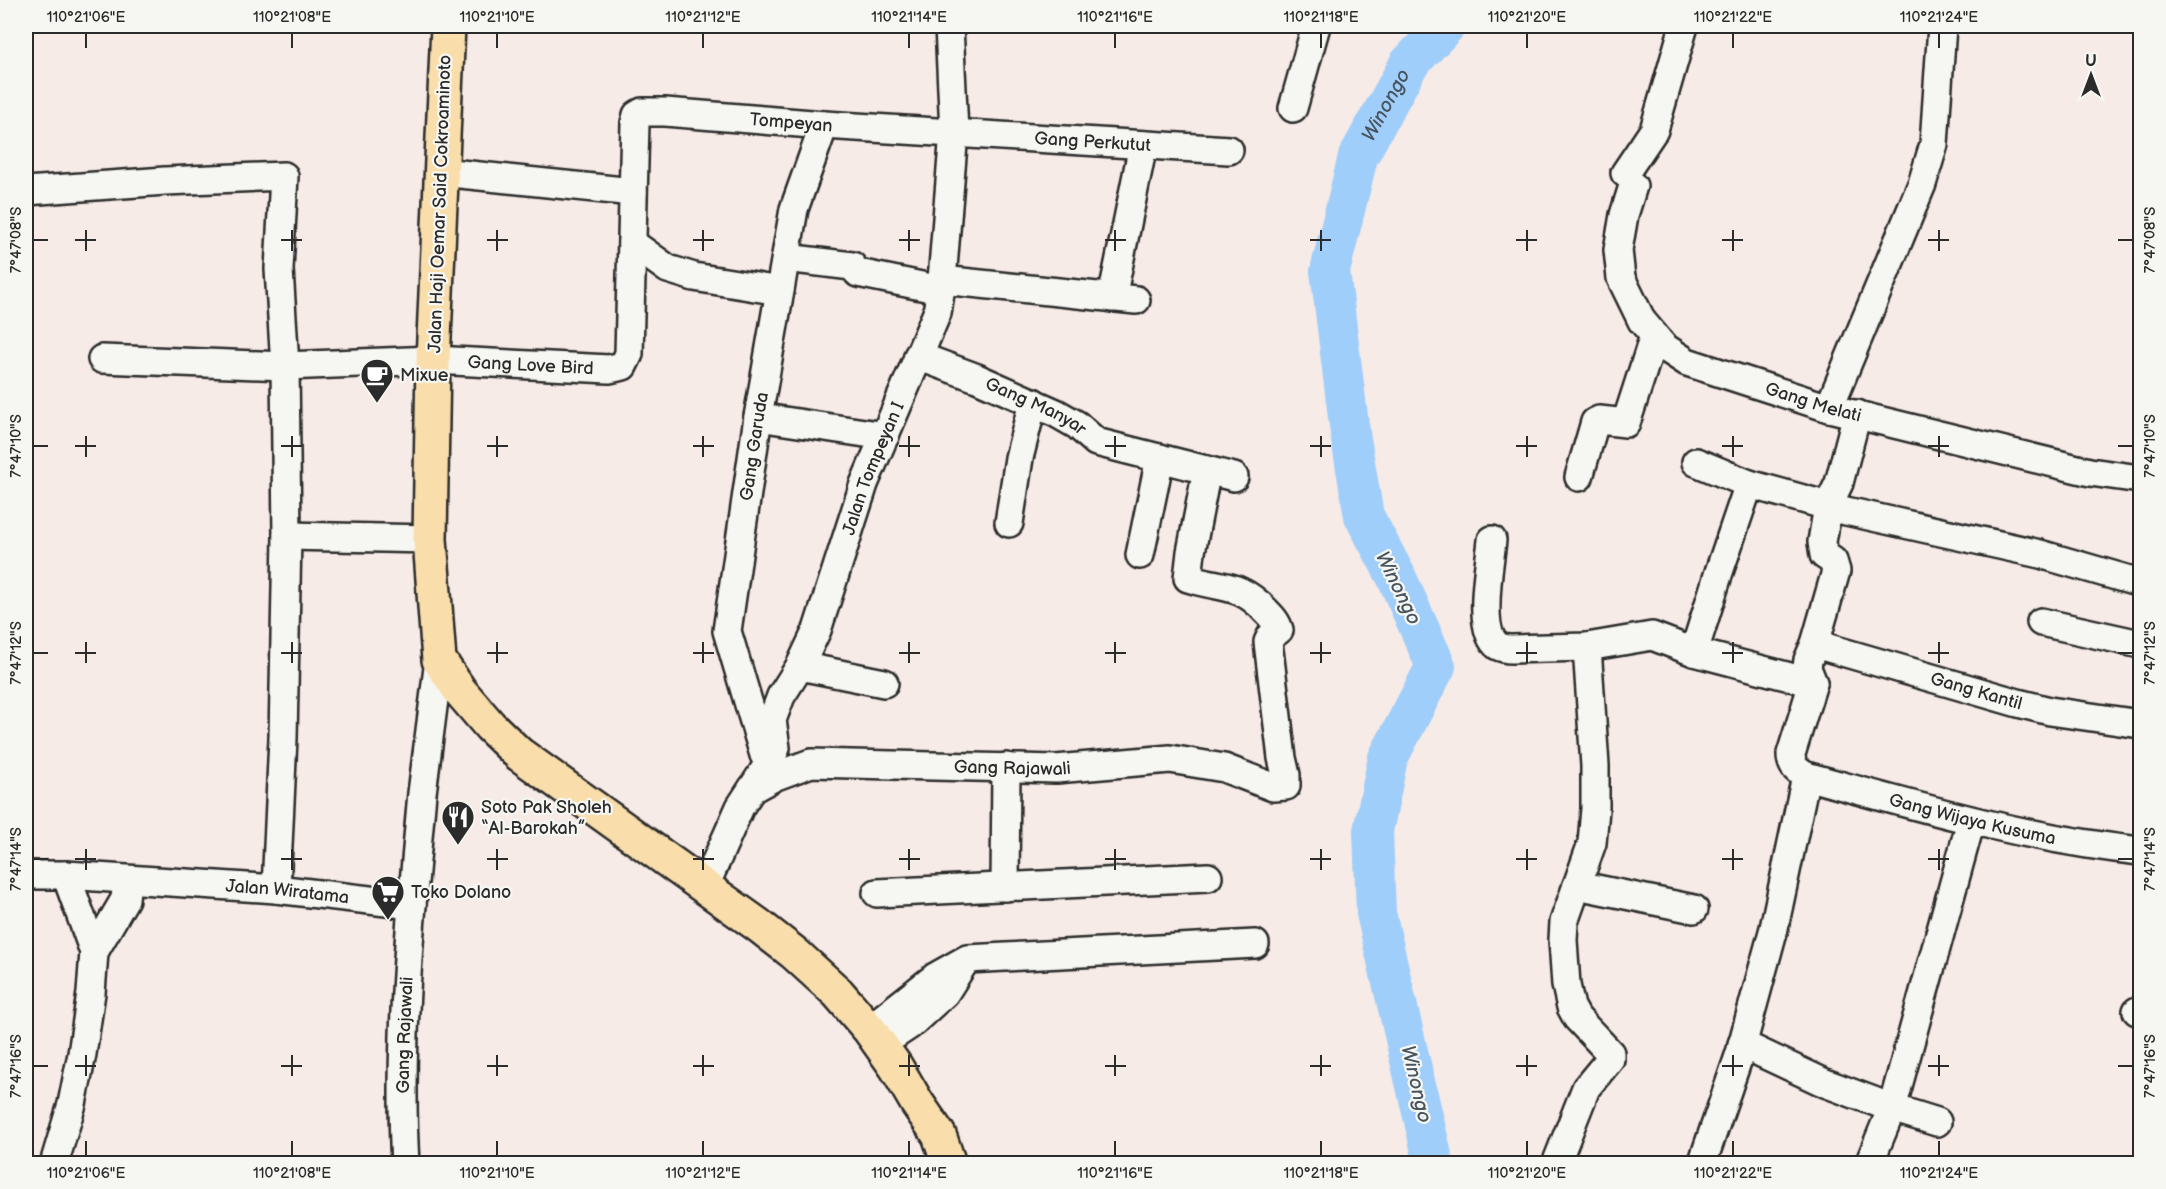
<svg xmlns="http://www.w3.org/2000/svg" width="2166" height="1189" font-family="'Balsamiq Sans',sans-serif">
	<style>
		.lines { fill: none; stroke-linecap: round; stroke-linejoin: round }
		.river { stroke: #9fcefa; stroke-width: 40 }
		.minor-casing { stroke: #2b2b2b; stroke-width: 32 }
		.major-casing { stroke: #2b2b2b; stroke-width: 38 }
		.minor { stroke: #f6f6f2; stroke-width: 27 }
		.major { stroke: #f9deab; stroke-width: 33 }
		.ticks { fill: none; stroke: #2b2b2b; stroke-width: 2 }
		.labels { text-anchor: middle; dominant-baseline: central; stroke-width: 4.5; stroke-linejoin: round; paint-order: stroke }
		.street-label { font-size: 18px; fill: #2b2b2b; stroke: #f6f6f2 }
		.poi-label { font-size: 18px; fill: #2b2b2b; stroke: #f6f6f2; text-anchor: start }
		.water-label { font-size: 20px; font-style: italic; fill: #48545f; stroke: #f6f6f2 }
		.neatline { fill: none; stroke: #2b2b2b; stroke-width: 2 }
		.ticks-label { font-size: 15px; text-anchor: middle; fill: #2b2b2b }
	</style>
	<rect width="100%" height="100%" fill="#f7ebe7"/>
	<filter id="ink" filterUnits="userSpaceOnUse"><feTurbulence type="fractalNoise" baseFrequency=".0167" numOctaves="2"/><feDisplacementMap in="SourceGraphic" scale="12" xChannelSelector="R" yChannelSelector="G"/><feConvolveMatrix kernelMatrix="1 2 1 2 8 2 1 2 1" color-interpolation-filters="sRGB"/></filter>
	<g filter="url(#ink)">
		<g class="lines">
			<path class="river" id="s1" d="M1434,1164L1376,913L1373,831L1388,758L1436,666L1396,576L1364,516L1350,433L1330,271L1358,157L1409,64L1445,26"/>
			<g class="minor-casing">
				<g id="minor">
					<polyline points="1293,108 1316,26"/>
					<polyline points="441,172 633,192"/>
					<polyline points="1625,173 1654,130 1684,26"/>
					<path id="s2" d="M1633,186L1624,215L1618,250L1621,278L1642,321L1664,347L1687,362L1829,408L2090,472L2140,479"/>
					<polyline points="26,191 165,181 284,176 279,269 285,366 287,536 283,738 276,889"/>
					<polyline points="632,243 668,269 694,277 780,291"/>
					<polyline points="786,258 852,266 858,273 941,290"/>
					<polyline points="942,280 1136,300"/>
					<polyline points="1112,298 1143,145"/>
					<path id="s3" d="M918,356L977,378L1056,413L1077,425L1096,442L1234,477"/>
					<path id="s4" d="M102,359L285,366L433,360L609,369L623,366L629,354L635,123L637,115L642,112H665L824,125L1229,150"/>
					<polyline points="1829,408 1922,184 1934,144 1942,26"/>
					<path id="s5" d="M1857,414L1839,483L1828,506L1822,542L1824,555L1833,561L1836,571L1815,644L1808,660L1807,668L1813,683L1791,754C1791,766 1796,770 1806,776C1916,806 2026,839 2140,851"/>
					<polyline points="758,417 885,436"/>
					<polyline points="1696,462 1749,484 1846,511 2040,554 2140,583"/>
					<polyline points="1579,477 1595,422 1599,420 1626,423 1654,336"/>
					<polyline points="1009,523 1019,458 1033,402"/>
					<polyline points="287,536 430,539"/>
					<path d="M1492,540C1490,564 1476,630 1498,646C1502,648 1507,649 1511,649L1587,647L1652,636L1694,652L1813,683"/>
					<polyline points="1140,555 1160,458"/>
					<polyline points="2041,622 2140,644"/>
					<path id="s6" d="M1815,644L2018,703L2050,711L2140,724"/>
					<polyline points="1694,652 1719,572 1749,484"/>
					<polyline points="800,666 884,683"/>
					<path id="s7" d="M764,755L727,631L758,417L794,209L824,125"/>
					<path id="s8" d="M752,789L776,776L811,763L1056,769L1170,759L1224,768L1273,787L1286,786V775L1282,758L1268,642L1271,636L1279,630C1277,622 1272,617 1266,611C1239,582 1222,589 1188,578L1191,552L1207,470"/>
					<path id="s9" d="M26,875H66L276,889L412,905L422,793L439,660"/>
					<polyline points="1577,885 1694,909"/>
					<path id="s10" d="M705,886L740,807L767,766L776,748L772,720L781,696L800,666L817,630L864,484L937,313L942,280L954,132L949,26"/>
					<polyline points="1005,887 1006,767"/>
					<polyline points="877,893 1208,877"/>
					<polyline points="94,952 125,899 127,880"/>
					<polyline points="2137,1011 2140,1012"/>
					<polyline points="869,1029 935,977 967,959 1255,944"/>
					<polyline points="1742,1044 1825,1083 1892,1108 1937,1122"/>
					<polyline points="880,1045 910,1025 945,993 964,963"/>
					<polyline points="54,1164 72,1104 82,1054 91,993 94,952 66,875"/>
					<path id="s11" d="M405,1164C400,1077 405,992 412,905"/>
					<polyline points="1556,1164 1586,1088 1610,1059 1610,1053 1577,1018 1571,1007 1566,985 1563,940 1564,922 1592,843 1595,809 1595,766 1587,647"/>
					<polyline points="1702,1164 1740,1053 1774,928 1806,776"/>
					<polyline points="1869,1164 1892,1108 1971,821"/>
				</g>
			</g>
			<g class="major-casing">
				<polyline id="major" points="448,26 433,360 430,539 439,660 460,691 490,726 519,754 758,925 794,953 838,993 869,1029 896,1067 917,1103 939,1135 949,1164"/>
			</g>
			<use href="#minor" class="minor"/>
			<use href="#major" class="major"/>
		</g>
	</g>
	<path class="ticks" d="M86,33V48M292,33V48M497,33V48M703,33V48M909,33V48M1115,33V48M1321,33V48M1527,33V48M1733,33V48M1939,33V48M86,230V251M292,230V251M497,230V251M703,230V251M909,230V251M1115,230V251M1321,230V251M1527,230V251M1733,230V251M1939,230V251M33,240H48M75,240H96M281,240H302M487,240H508M693,240H714M899,240H920M1105,240H1126M1310,240H1331M1516,240H1537M1722,240H1743M1928,240H1949M2118,240H2133M86,436V457M292,436V457M497,436V457M703,436V457M909,436V457M1115,436V457M1321,436V457M1527,436V457M1733,436V457M1939,436V457M33,446H48M75,446H96M281,446H302M487,446H508M693,446H714M899,446H920M1105,446H1126M1310,446H1331M1516,446H1537M1722,446H1743M1928,446H1949M2118,446H2133M86,642V663M292,642V663M497,642V663M703,642V663M909,642V663M1115,642V663M1321,642V663M1527,642V663M1733,642V663M1939,642V663M33,653H48M75,653H96M281,653H302M487,653H508M693,653H714M899,653H920M1105,653H1126M1310,653H1331M1516,653H1537M1722,653H1743M1928,653H1949M2118,653H2133M86,849V870M292,849V870M497,849V870M703,849V870M909,849V870M1115,849V870M1321,849V870M1527,849V870M1733,849V870M1939,849V870M33,859H48M75,859H96M281,859H302M487,859H508M693,859H714M899,859H920M1105,859H1126M1310,859H1331M1516,859H1537M1722,859H1743M1928,859H1949M2118,859H2133M86,1055V1076M292,1055V1076M497,1055V1076M703,1055V1076M909,1055V1076M1115,1055V1076M1321,1055V1076M1527,1055V1076M1733,1055V1076M1939,1055V1076M33,1066H48M75,1066H96M281,1066H302M487,1066H508M693,1066H714M899,1066H920M1105,1066H1126M1310,1066H1331M1516,1066H1537M1722,1066H1743M1928,1066H1949M2118,1066H2133M86,1141V1156M292,1141V1156M497,1141V1156M703,1141V1156M909,1141V1156M1115,1141V1156M1321,1141V1156M1527,1141V1156M1733,1141V1156M1939,1141V1156"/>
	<defs>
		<g id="cafe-pin" transform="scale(1.725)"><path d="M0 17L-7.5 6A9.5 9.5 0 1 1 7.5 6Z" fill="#2b2b2b" stroke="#f6f6f2"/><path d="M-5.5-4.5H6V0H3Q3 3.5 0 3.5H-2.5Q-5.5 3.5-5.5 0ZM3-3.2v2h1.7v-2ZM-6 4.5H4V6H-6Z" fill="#fff"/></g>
		<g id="restaurant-pin" transform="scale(1.725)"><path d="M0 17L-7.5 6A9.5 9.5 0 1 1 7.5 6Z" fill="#2b2b2b" stroke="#f6f6f2"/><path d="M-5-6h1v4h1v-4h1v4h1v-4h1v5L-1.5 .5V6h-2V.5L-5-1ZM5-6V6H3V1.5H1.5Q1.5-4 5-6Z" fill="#fff"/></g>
		<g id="supermarket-pin" transform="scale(1.725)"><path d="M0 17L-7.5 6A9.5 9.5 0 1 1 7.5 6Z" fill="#2b2b2b" stroke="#f6f6f2"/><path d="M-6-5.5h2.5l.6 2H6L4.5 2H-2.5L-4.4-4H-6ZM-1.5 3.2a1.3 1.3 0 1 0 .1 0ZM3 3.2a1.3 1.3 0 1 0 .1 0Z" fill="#fff"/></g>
	</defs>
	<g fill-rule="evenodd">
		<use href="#cafe-pin" x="377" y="375"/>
		<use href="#restaurant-pin" x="458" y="817"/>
		<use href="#supermarket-pin" x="388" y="892"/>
	</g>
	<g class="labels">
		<g class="street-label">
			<text stroke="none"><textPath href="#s4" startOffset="930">Tompeyan</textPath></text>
			<text stroke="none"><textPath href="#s4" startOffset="1232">Gang Perkutut</textPath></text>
			<text transform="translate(440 204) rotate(-88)">Jalan Haji Oemar Said Cokroaminoto</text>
			<text stroke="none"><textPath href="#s4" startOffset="429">Gang Love Bird</textPath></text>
			<text stroke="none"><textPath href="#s2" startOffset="336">Gang Melati</textPath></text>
			<text stroke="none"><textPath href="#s3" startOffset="128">Gang Manyar</textPath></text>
			<text stroke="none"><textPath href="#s7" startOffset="316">Gang Garuda</textPath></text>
			<text stroke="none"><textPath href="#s10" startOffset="456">Jalan Tompeyan I</textPath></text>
			<text stroke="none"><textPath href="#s6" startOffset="168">Gang Kantil</textPath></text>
			<text stroke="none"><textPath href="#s8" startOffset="266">Gang Rajawali</textPath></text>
			<text stroke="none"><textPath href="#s5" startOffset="560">Gang Wijaya Kusuma</textPath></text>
			<text stroke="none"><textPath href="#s9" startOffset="262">Jalan Wiratama</textPath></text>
			<text stroke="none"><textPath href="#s11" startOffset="129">Gang Rajawali</textPath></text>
		</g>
		<g class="poi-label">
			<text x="400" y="375">Mixue</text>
			<text x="481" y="807">Soto Pak Sholeh<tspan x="481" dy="21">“Al-Barokah”</tspan></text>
			<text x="411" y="892">Toko Dolano</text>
		</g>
		<g class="water-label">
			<text stroke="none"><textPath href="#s1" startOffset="1108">Winongo</textPath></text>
			<text transform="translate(1398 588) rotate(64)">Winongo</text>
			<text transform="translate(1416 1084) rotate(77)">Winongo</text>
		</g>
	</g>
	<rect width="2166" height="1189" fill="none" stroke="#f6f6f2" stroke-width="66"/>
	<g transform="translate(2091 75)" stroke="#f6f6f2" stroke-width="4.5" paint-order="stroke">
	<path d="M0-4.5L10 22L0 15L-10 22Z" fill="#2b2b2b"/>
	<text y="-9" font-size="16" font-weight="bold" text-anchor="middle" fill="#2b2b2b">U</text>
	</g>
	<rect x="33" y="33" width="2100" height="1123" class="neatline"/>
	<g class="ticks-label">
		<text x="86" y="22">110°21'06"E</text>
		<text x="292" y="22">110°21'08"E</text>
		<text x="497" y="22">110°21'10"E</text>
		<text x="703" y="22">110°21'12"E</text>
		<text x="909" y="22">110°21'14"E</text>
		<text x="1115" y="22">110°21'16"E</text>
		<text x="1321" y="22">110°21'18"E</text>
		<text x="1527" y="22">110°21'20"E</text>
		<text x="1733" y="22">110°21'22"E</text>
		<text x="1939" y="22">110°21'24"E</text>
		<text transform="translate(16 240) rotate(-90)" y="5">7°47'08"S</text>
		<text transform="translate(2150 240) rotate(-90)" y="5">7°47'08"S</text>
		<text transform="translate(16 446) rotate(-90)" y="5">7°47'10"S</text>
		<text transform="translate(2150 446) rotate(-90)" y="5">7°47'10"S</text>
		<text transform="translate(16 653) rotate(-90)" y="5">7°47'12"S</text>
		<text transform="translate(2150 653) rotate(-90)" y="5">7°47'12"S</text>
		<text transform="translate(16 859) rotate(-90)" y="5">7°47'14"S</text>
		<text transform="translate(2150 859) rotate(-90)" y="5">7°47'14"S</text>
		<text transform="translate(16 1066) rotate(-90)" y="5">7°47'16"S</text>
		<text transform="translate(2150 1066) rotate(-90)" y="5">7°47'16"S</text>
		<text x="86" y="1178">110°21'06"E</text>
		<text x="292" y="1178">110°21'08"E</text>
		<text x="497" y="1178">110°21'10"E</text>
		<text x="703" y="1178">110°21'12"E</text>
		<text x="909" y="1178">110°21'14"E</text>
		<text x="1115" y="1178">110°21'16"E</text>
		<text x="1321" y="1178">110°21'18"E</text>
		<text x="1527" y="1178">110°21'20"E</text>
		<text x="1733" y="1178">110°21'22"E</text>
		<text x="1939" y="1178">110°21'24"E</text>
	</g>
</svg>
